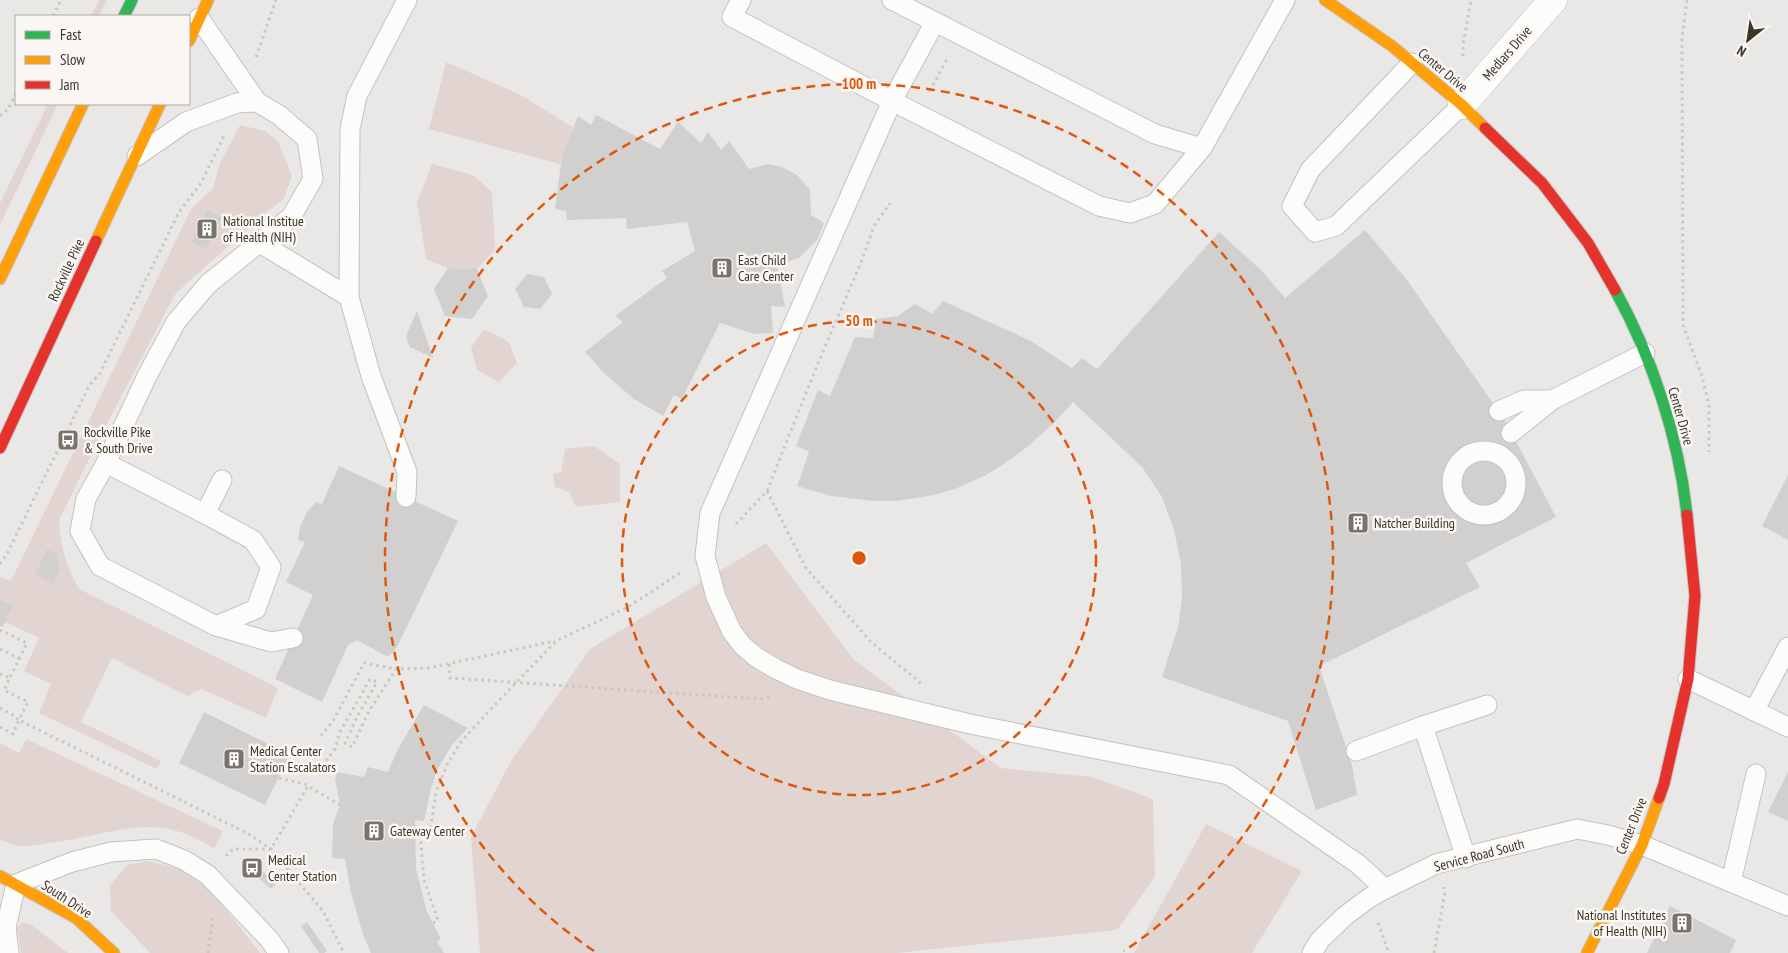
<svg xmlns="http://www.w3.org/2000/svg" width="1788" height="953" font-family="'PT Sans Narrow',sans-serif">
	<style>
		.green { fill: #e2d5d1 }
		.building { fill: #d2d0ce }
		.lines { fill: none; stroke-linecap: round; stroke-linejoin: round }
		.lane-casing { stroke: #c4c2c0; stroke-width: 21 }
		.street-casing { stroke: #c4c2c0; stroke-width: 29 }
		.fast-casing { stroke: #c5c2be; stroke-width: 13 }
		.slow-casing { stroke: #c5c2be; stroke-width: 13 }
		.jam-casing { stroke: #c5c2be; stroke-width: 13 }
		.path { stroke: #cac6c2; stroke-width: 3; stroke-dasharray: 2.5 4; stroke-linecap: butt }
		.lane { stroke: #fcfcfb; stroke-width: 19 }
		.street { stroke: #fcfcfb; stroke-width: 28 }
		.fast { stroke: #30b455; stroke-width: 11 }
		.slow { stroke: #ff9f0a; stroke-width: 11 }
		.jam { stroke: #e5322d; stroke-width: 11 }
		.ring { fill: none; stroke: #df570d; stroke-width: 2.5; stroke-dasharray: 9 6 }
		.labels { text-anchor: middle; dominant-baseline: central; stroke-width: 5; stroke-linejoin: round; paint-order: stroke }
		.street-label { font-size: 14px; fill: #3c3625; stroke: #f9f6f4 }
		.poi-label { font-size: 14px; fill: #3c3625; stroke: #f9f6f4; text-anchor: start }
		.centre { fill: #df570d; stroke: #f9f6f4; stroke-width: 2.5 }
		.ring-label { font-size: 15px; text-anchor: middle; font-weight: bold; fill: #df570d; stroke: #f9f6f4; stroke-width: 5; stroke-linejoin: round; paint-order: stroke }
	</style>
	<rect width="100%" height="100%" fill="#eae8e6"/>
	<g class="green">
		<polygon points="99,0 107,0 99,16 91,16"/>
		<polygon points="446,62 517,93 573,127 560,164 429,129"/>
		<polygon points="48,104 58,104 0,225 0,203"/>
		<path d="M240,125L265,131L278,141L292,176L284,199L268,211L176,293L101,435L59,520C60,545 67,568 79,589L278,688L266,718L202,689L194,692L189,697L112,658L81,722L161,761L157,769L39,713L51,684L24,671L39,638L5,622L13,606L0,600V578L1,577L11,581L191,209L213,188L220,163Z"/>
		<polygon points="432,164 473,175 492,192 495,250 477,269 448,268 426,259 417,202"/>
		<polygon points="484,329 509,342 517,363 499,382 477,370 471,348"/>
		<polygon points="594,446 620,464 620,502 576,507 569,492 555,487 553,474 561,472 565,449"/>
		<polygon points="766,543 854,660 1001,768 1092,777 1153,799 1155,877 1117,930 897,953 480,953 471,837 511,761 590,649"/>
		<path d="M26,739L223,831L214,849C156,808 111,836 49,843C40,844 31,847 22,846C15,846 7,842 0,840V743L19,753Z"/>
		<polygon points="1206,824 1302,871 1252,953 1134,953"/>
		<path d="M148,861C160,864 174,867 185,872C211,885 241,929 260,953H150L111,911L110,885L127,865Z"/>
		<polygon points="22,922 30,924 68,953 21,953 17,928"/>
	</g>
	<g class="building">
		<polygon points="596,115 660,149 678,122 701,143 708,132 721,150 729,141 749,169 768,164 782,167 797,175 810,190 811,215 824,223 817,240 799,258 777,265 785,307 771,306 773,333 754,334 720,323 682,399 674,395 663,416 634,399 606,375 585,352 623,322 615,316 667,278 662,271 695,251 687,222 627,229 626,218 567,220 566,211 555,209 562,156 578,116 591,125"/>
		<polygon points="207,210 222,217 206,249 192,242"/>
		<polygon points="1365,230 1407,280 1506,422 1556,517 1466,563 1480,587 1319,666 1352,765 1357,795 1316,810 1288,721 1162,677 1178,627 1182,599 1181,564 1174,530 1162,497 1142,467 1073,402 1054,423 1027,447 1004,464 986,475 955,489 929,496 895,501 874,501 831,496 797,486 809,452 796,446 818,390 830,396 855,337 873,338 876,319 898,316 915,304 932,314 943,301 1031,341 1072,368 1082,358 1097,369 1219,232 1262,271 1285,298"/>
		<polygon points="448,268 477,269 488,296 472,319 445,316 434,289"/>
		<polygon points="527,274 544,277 552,294 540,309 524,307 515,289"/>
		<polygon points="417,311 433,358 410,347 406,336"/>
		<polygon points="339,466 458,521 397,647 388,657 357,640 348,645 322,702 275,679 313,595 286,582 305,542 298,540 300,527 307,512 316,502 322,504"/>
		<polygon points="1788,475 1788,540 1762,526"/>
		<polygon points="47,549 57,554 60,568 53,584 35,574"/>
		<polygon points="0,600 13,606 3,627 0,626"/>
		<polygon points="424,705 468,728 452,745 436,772 430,793 424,821 415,820 416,869 427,912 441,939 437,942 444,953 371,953 363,934 351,893 345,859 332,858 333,824 340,805 335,779 337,772 364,777 368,767 388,772 398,749"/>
		<polygon points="204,712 290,755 265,805 179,763"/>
		<polygon points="1788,772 1788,821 1768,812"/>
		<polygon points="250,859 276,883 271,889 244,865"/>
		<polygon points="1670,906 1736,940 1730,953 1647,953"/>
		<polygon points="307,922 327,951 324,953 319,953 301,926"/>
	</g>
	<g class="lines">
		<g class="lane-casing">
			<g id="lane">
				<polyline points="741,0 732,17 892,101 935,22"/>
				<polyline points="892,0 1155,134 1202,148"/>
				<polyline points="1285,0 1202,148 1155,204 1130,213 1099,206 892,101 710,513 705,556 716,597 732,632 743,646 756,657 776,669 797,679 830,690 970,724 1229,775 1358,864 1385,889"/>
				<polyline points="199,18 257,102 279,115 307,139 313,179 291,217 208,284 176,322 147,376 106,463 86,499 80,531 100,566 216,626 271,642 293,638"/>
				<polyline points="1412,63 1310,170 1292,206 1315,232 1336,226 1462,105"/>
				<polyline points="137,156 186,122 237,103 257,102"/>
				<polyline points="260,243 349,297"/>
				<polyline points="1499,411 1524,400 1552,400"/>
				<polyline points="1511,433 1552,400 1645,353"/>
				<circle cx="1484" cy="483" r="32"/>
				<polyline points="106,463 205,514 222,480"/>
				<polyline points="406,497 407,472 371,376 349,297 350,129 357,96 407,0"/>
				<polyline points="205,514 253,540 271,567 256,609 216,626"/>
				<polyline points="1688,679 1788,727"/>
				<polyline points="1754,711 1788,647"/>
				<polyline points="1356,751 1423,726"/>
				<polyline points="1466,858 1423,726 1487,705"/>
				<polyline points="1731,882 1756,774"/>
				<polyline points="9,953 6,927 16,884 72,862 111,852 156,849 184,860 208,875 269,939 279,953"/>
				<polyline points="1312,953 1320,940 1345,916 1369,898 1385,889 1436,864 1577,829 1608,835 1642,845 1788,906"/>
			</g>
		</g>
		<g class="street-casing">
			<polyline id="street" points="1462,105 1553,0"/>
		</g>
		<g class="fast-casing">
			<g id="fast">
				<polyline points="124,16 132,0"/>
				<path d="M1615,290C1652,357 1679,438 1687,515"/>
			</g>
		</g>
		<g class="slow-casing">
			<g id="slow">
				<polyline points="1325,0 1392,46 1462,105 1485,128"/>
				<polyline points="189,41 208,0"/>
				<polyline points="96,241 160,104"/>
				<polyline points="0,279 83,104"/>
				<polyline points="0,876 76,918 114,953"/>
				<polyline points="1587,953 1642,845 1659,798"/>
			</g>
		</g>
		<g class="jam-casing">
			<g id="jam">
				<polyline points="1485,128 1542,183 1588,243 1615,290"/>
				<polyline points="0,448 96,241"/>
				<polyline points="1659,798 1664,784 1688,679 1695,596 1687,515"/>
			</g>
		</g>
		<g class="path">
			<polyline points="1687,0 1682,39 1683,325 1702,376 1709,406 1709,452"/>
			<polyline points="53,16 61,0"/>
			<polyline points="1463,56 1463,45 1471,0"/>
			<polyline points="256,57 276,0"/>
			<polyline points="930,91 948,57"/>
			<polyline points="0,116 9,108 16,92"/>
			<polyline points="767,491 806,568 871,642 923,685"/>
			<polyline points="736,524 767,491 816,368 862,260 874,226 890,203"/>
			<polyline points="0,564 7,554 89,386 100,373 179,212 201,183 224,136"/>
			<polyline points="0,630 27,643 4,690 28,702 19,720 13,715 0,708"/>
			<polyline points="0,649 20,659"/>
			<polyline points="449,664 450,678 761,699 773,696"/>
			<polyline points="0,674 10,678"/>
			<polyline points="0,727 13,734 19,720 247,833 271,849 323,911 344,953"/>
			<polyline points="321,736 333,721 364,663 396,669"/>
			<polyline points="322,766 335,749 340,732 370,679 377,682 358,715 345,743 352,747 369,711 396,669 428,668 555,641"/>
			<polyline points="279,778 308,785"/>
			<polyline points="226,856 233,849 271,849 308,786 340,805"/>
			<polyline points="433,923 438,920 424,880 420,832 430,832 436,792 447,765 460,743 489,711 556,641 628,607 683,571"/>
			<polyline points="1378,923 1389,953"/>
			<polyline points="208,953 213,917"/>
			<polyline points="1434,953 1445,892 1444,887"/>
		</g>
		<use href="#lane" class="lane"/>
		<use href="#street" class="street"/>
		<use href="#fast" class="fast"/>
		<use href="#slow" class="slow"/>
		<use href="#jam" class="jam"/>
	</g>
	<g class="ring">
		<circle cx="859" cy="558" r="237"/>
		<path d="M594 951A474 474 0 1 1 1124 951"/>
	</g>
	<defs>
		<g id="building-square" transform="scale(1.125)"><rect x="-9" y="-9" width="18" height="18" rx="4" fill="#797469" stroke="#f9f6f4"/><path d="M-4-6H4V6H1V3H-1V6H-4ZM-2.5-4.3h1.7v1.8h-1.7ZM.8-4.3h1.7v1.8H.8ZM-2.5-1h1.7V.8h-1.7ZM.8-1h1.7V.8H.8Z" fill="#fff"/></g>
		<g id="bus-square" transform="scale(1.125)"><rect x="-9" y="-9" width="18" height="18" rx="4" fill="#797469" stroke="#f9f6f4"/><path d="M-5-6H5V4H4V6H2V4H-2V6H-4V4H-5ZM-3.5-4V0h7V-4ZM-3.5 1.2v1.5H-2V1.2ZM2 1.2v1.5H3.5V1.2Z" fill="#fff"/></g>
	</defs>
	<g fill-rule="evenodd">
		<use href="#building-square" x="207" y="229"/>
		<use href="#building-square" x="722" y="268"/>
		<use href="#bus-square" x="68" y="440"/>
		<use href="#building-square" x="1358" y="523"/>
		<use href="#building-square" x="234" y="759"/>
		<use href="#building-square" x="374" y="831"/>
		<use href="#bus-square" x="252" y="868"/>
		<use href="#building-square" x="1682" y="923"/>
	</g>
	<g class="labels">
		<g class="street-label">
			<text transform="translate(1507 53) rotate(-49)">Medlars Drive</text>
			<text transform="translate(1443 70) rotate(40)">Center Drive</text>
			<text transform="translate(66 270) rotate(-65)">Rockville Pike</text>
			<text transform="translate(1681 416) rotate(74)">Center Drive</text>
			<text transform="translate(1631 826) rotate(-68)">Center Drive</text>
			<text transform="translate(1479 855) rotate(-15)">Service Road South</text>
			<text transform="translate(67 899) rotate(33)">South Drive</text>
		</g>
		<g class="poi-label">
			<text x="223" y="221">National Institue<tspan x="223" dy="16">of Health (NIH)</tspan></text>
			<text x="738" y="260">East Child<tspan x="738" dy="16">Care Center</tspan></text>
			<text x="84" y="432">Rockville Pike<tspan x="84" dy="16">&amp; South Drive</tspan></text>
			<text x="1374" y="523">Natcher Building</text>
			<text x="250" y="751">Medical Center<tspan x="250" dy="16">Station Escalators</tspan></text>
			<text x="390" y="831">Gateway Center</text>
			<text x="268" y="860">Medical<tspan x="268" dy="16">Center Station</tspan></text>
			<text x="1666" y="915" text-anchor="end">National Institutes<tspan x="1666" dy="16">of Health (NIH)</tspan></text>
		</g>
	</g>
	<circle cx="859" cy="558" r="8" class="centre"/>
	<g class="ring-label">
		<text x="859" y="89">100 m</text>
		<text x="859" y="326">50 m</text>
	</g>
	<rect x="15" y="15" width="175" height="90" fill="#f9f6f4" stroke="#ada9a1"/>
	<rect x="25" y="31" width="25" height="8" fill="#30b455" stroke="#ada9a1"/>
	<text x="60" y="40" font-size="15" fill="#3c3625">Fast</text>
	<rect x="25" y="56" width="25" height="8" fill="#ff9f0a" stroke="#ada9a1"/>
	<text x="60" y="65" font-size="15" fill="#3c3625">Slow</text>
	<rect x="25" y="81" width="25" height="8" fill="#e5322d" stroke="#ada9a1"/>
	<text x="60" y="90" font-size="15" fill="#3c3625">Jam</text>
	<g transform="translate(1748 40) rotate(210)" stroke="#f9f6f4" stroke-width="4" paint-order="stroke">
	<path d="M0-4L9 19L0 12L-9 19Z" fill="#3c3625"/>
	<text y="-8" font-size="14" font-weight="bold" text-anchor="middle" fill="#3c3625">N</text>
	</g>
</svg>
